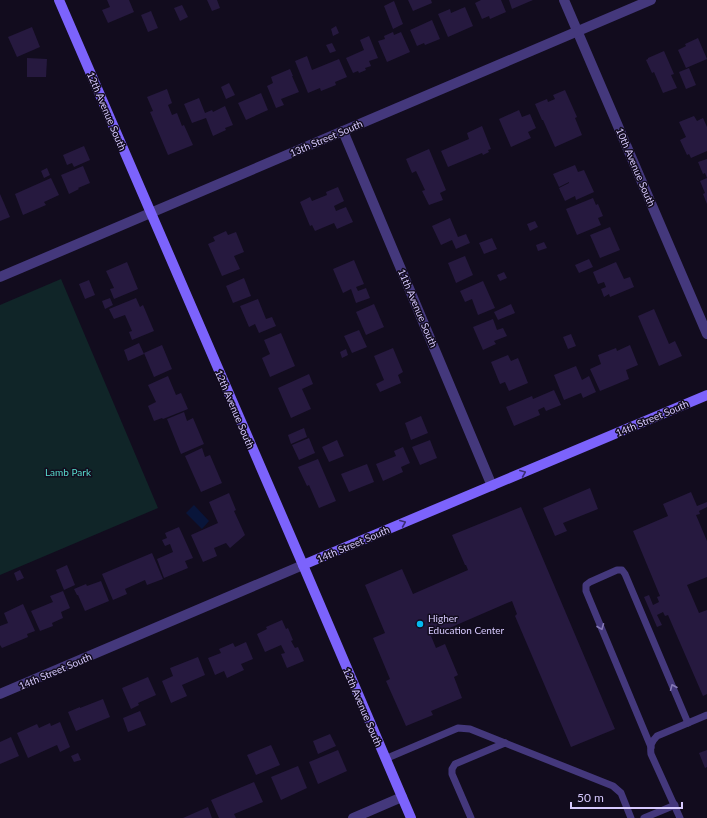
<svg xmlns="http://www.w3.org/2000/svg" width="707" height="818" font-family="Lato,sans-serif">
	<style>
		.green { fill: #102528 }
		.water { fill: #09153a }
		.building { fill: #26193f }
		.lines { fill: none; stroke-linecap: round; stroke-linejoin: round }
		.lane { stroke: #44387c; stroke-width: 7 }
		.street { stroke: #44387c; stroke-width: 10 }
		.secondary { stroke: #7c63fc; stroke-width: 10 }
		.oneway { stroke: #3c2f77 }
		.oneway2 { stroke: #867ab6 }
		.poi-dot { fill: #04b9f0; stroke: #120c1e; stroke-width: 1.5 }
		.labels { text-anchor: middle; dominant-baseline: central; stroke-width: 3; stroke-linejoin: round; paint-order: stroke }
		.street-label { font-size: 10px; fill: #d7cafe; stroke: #120c1e }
		.park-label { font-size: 10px; fill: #58dccd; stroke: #120c1e }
		.poi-label { font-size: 10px; fill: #d7cafe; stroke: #120c1e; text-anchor: start }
	</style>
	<rect width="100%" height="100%" fill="#120c1e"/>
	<polygon class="green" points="61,279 158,508 0,575 0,305"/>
	<polygon class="water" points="194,505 209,521 202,529 186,513"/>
	<g class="building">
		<polygon points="107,0 129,0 134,12 108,23 102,10 110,7"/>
		<polygon points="207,0 217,0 220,8 212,11"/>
		<polygon points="408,0 431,0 432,3 413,11"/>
		<polygon points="481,0 501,0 506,12 490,19 489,16 482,19 475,3"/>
		<polygon points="509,0 533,0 512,9"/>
		<polygon points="394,1 403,24 393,29 384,6"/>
		<polygon points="182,5 188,17 180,21 174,8"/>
		<polygon points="465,7 473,26 448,37 438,14 450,9 451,13"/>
		<polygon points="151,11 158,28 148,32 141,15"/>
		<polygon points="432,20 440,39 425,45 424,43 417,46 410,30"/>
		<polygon points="336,26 339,33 333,36 331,29"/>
		<polygon points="32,27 40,47 17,57 8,37"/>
		<polygon points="393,32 394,35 401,32 410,52 387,62 378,41 385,39 384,36"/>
		<polygon points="369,36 378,58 369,61 371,66 365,68 366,70 359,73 358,71 353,73 346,58 364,50 360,40"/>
		<polygon points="698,38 707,59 686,68 678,50 686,46 685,44"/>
		<polygon points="332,43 336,51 330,53 326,45"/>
		<polygon points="664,51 674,74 671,75 677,88 663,93 654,72 652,73 646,60 648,59 648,58"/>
		<polygon points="307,56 312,70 339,59 347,77 335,82 336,85 321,91 320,88 308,93 295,61"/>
		<polygon points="27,58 47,59 46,77 27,77"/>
		<polygon points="689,68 696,85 686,89 679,72"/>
		<polygon points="290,69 293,76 292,76 299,92 281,99 284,105 276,108 267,86 273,83 271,77"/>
		<polygon points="229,83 235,95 226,99 221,87"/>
		<polygon points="167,89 172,103 168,105 172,115 177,113 182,126 184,125 193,145 168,155 150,112 153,111 147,97"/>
		<polygon points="565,90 577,117 575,118 582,135 555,147 543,120 542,120 535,104 547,99 548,102 555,99 553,95"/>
		<polygon points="261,93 268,110 246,120 238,103"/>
		<polygon points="199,98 205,113 212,110 213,112 225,106 233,125 225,128 226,130 213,136 206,118 192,123 184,104"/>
		<polygon points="519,110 522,117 530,114 536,128 528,132 531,138 511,147 499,119"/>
		<polygon points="694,116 697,121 703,118 707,127 707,151 691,158 689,154 687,155 680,140 686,137 679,122"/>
		<polygon points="482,126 491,149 488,150 489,152 483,155 482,153 448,167 441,151 469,139 467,133"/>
		<polygon points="84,146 90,160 74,167 72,163 67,165 63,155"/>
		<polygon points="429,149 446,190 440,193 443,200 429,205 422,191 425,190 416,171 412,173 406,159"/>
		<polygon points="707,159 707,204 703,194 705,193 700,181 707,178 705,173 703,174 698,162"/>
		<polygon points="575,165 578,172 584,170 594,192 576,200 575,196 565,201 559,188 569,183 569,182 559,187 553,174"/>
		<polygon points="83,166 90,183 78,188 79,189 69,194 61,175"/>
		<polygon points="47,168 50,175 44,178 41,171"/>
		<polygon points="51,178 59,195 44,202 46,205 23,215 15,194"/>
		<polygon points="338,187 344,201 334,206 336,211 346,207 353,222 337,229 334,223 315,231 312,225 310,226 300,202 310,197 312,201 327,195 326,192"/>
		<polygon points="0,194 10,217 0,221"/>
		<polygon points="593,198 596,205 598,204 603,216 598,218 601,225 577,235 566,209"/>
		<polygon points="450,218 458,237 466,234 470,243 456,249 452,240 441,245 432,226"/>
		<polygon points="535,221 538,227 530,231 527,224"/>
		<polygon points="610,227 620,250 600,258 590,235"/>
		<polygon points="226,231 228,235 236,232 244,252 234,256 240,269 222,276 208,244 215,241 213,237"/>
		<polygon points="492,238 497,249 484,254 479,243"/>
		<polygon points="544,242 547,248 538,251 536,245"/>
		<polygon points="465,256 473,275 456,283 448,263"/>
		<polygon points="589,259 593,267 579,273 575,265"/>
		<polygon points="354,260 364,284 356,287 358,291 366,288 370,298 356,303 351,289 343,293 333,269"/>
		<polygon points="127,262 138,289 114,299 110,289 114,288 106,271"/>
		<polygon points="616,262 624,279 630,277 634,287 610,297 609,294 604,297 601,289 606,287 604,282 598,284 593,272"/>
		<polygon points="504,272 507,278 500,281 497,275"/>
		<polygon points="244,278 251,296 233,303 226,286"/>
		<polygon points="89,280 95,295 85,299 79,284"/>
		<polygon points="483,281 495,308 478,315 472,299 465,302 460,291"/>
		<polygon points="110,298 113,305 105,309 102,301"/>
		<polygon points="136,298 140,307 143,305 154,331 132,340 129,332 132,331 125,315 114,319 109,309"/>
		<polygon points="258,299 266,319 272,317 276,326 259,333 255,324 249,327 240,306"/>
		<polygon points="374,304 384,327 366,335 356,312"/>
		<polygon points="511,304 515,313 498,320 494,312"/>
		<polygon points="654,309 669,344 675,341 682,356 659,366 638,316"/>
		<polygon points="493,319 497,330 503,328 507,336 494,341 496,344 483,350 473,327"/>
		<polygon points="359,330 367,347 352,353 344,336"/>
		<polygon points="281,333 295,366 270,377 262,358 270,354 264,340"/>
		<polygon points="571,334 576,346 568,349 563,337"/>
		<polygon points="139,343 144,354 128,361 124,350"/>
		<polygon points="162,345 172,369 154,377 144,353"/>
		<polygon points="630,345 638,365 626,370 629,379 600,391 590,369 601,364 598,355 616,348 617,351"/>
		<polygon points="393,348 403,372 398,375 401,383 380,392 376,384 384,380 374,356"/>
		<polygon points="346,349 348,355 342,358 340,352"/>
		<polygon points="508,355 511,361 518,358 528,383 509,391 505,382 500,384 491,362"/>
		<polygon points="576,366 582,380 589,376 596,392 583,398 581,393 564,400 554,375"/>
		<polygon points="309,374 313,384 302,389 311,409 291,418 278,388"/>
		<polygon points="168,376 176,395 181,393 188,409 163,419 162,418 154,421 148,406 156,402 148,385"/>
		<polygon points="554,390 561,405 546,411 544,407 538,410 540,415 514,426 506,407 532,396 533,399"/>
		<polygon points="184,412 187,421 193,418 204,444 181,454 167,419"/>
		<polygon points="421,416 428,433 411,440 405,423"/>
		<polygon points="304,428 307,437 291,444 288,435"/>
		<polygon points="309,438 315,453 299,460 292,445"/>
		<polygon points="337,440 344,456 329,462 322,447"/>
		<polygon points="430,440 437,458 420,465 412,447"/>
		<polygon points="403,447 410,463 401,467 403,472 383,481 376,464 396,456 394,451"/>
		<polygon points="202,448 205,457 210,455 222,483 201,492 185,456"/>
		<polygon points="318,459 336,501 319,508 309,485 307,486 298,467"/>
		<polygon points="367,464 374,482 349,492 341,474"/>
		<polygon points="590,488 598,509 563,523 567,531 555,536 543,508"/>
		<polygon points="691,492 697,506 707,502 707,507 699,511 700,514 696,515 707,541 707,577 687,585 699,613 707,610 707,694 703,696 668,615 665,616 663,612 657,615 662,625 657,627 644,597 649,595 653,605 659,602 657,597 660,596 633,531 668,516 663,504"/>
		<polygon points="229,493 236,510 234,511 245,535 230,548 226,543 214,548 217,556 203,562 191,535 218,523 209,502"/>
		<polygon points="521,507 615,729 571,747 515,616 517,614 512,601 431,636 436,648 445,644 458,675 454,677 462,698 431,711 433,715 406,726 386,681 390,679 373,638 385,633 365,585 402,569 413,594 468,570 466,565 465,565 452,535"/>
		<polygon points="179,527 193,558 185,561 188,568 164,578 157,559 173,552 170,544 165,546 162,540 167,538 165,533"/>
		<polygon points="152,553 163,579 147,585 145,580 125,589 127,594 113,600 102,574"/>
		<polygon points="67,565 75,585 64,590 56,570"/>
		<polygon points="20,570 24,578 17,581 14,573"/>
		<polygon points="101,581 109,601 85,611 78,595 77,595 74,589 86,584 87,586"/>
		<polygon points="63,591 70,608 61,612 63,618 52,623 53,626 40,631 31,611 53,602 50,596"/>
		<polygon points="23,604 35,631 27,634 28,637 2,648 0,645 0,626 8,623 4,613"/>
		<polygon points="282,620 286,629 288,628 293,640 291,641 295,648 298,647 304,661 287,668 281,654 285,653 281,645 265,652 257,634 267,629 266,627"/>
		<polygon points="246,642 253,659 241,664 244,670 227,678 224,671 215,675 208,658 221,653 219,649 233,643 235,647"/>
		<polygon points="198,657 205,675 182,685 187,696 171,703 162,681 173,676 170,668"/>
		<polygon points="148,677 156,695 138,703 139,705 131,709 122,688"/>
		<polygon points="103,699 110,717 76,731 68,712 80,707 80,708"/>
		<polygon points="140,711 146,725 128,732 123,718"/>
		<polygon points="60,722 70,747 60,752 57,745 28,758 17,733 37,724 39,728 50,723 51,726"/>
		<polygon points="330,734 336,746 318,754 313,741"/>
		<polygon points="11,737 19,756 0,764 0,742"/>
		<polygon points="271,745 280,765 256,775 247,755"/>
		<polygon points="338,750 347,771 318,784 309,762"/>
		<polygon points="707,750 707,767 705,768 699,753"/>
		<polygon points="78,753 81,760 74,762 71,756"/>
		<polygon points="298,766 307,788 281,800 271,777"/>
		<polygon points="254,782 263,802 234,814 236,818 219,818 211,800"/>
		<polygon points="208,807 212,818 183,818"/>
	</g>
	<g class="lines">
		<g class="lane">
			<polyline points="651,747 586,591 586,585 590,582 617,570 622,570 625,574 688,723"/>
			<polyline points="385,759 458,728 470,729 613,786 621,793 631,818"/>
			<polyline points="471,818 452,774 452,769 455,764 505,743"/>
			<polyline points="644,818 675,805"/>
			<path d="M680,818L651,754C650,746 651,742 657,736L707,715"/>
		</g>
		<g class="street">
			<polyline points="564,0 707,334"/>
			<polyline points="343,131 492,486"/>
			<polyline points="0,277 651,0"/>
			<polyline points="0,694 303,565"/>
			<polyline points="353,818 402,797"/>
		</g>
		<g class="secondary">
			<polyline points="59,0 303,565 411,818"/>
			<polyline points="303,565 707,395"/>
		</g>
	</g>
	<defs><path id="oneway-chevron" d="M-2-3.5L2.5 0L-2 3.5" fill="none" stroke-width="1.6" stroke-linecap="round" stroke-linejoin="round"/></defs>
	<g class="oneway">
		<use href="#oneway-chevron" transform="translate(523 473) rotate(-23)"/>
		<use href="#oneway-chevron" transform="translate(403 523) rotate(-23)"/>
	</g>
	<g class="oneway2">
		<use href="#oneway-chevron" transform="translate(601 627) rotate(68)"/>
		<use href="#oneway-chevron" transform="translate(673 687) rotate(-113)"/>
	</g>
	<circle class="poi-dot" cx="420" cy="624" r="4"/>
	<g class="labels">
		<g class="street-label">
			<text transform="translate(107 111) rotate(67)">12th Avenue South</text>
			<text transform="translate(326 138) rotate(-23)">13th Street South</text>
			<text transform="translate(636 167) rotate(67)">10th Avenue South</text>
			<text transform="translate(418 308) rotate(67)">11th Avenue South</text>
			<text transform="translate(235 409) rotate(67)">12th Avenue South</text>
			<text transform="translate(652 418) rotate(-23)">14th Street South</text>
			<text transform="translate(353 544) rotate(-23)">14th Street South</text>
			<text transform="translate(55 671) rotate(-23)">14th Street South</text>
			<text transform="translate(363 707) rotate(67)">12th Avenue South</text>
		</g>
		<g class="park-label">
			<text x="68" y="472">Lamb Park</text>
		</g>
		<g class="poi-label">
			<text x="428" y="618">Higher<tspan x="428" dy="12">Education Center</tspan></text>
		</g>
	</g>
	<path d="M571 802v6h111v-6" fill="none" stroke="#d7cafe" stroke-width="2"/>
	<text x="577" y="802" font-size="12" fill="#d7cafe" stroke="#120c1e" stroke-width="3" paint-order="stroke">50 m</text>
</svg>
